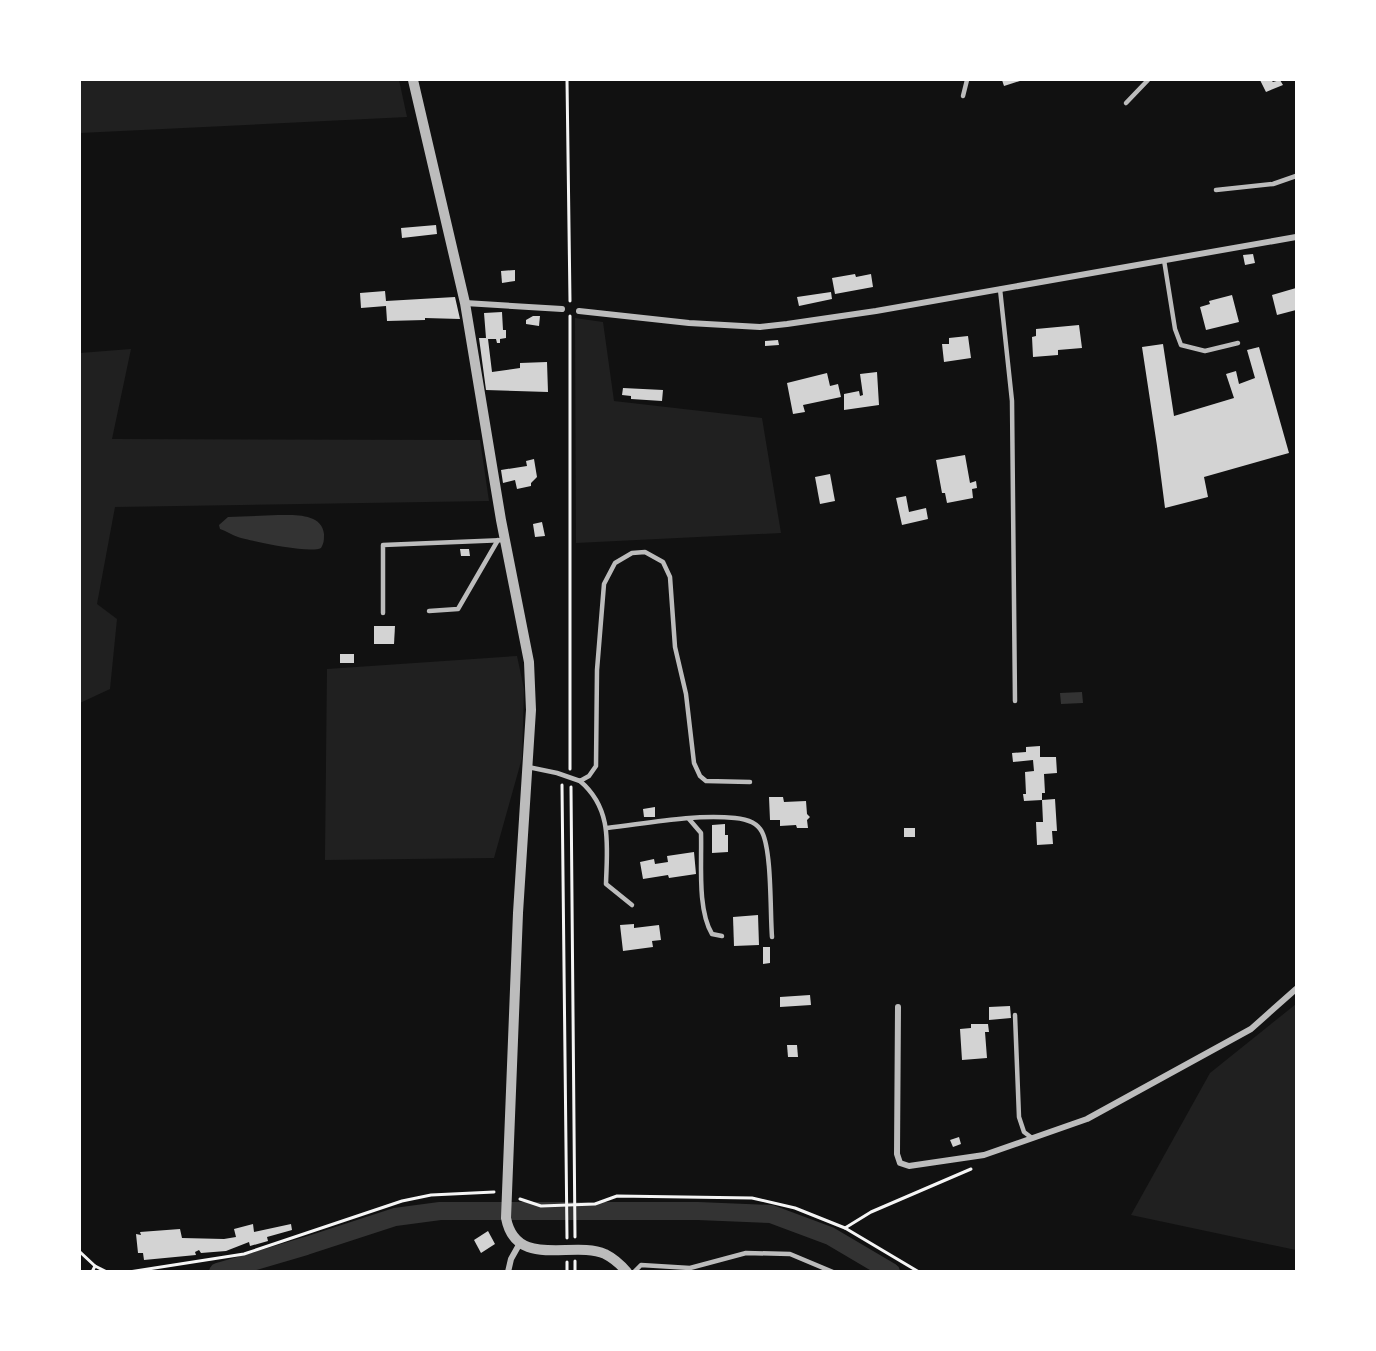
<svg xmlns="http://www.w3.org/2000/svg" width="1376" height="1351" font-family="'Titillium Web',sans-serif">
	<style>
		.green { fill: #202020 }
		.water { fill: #333 }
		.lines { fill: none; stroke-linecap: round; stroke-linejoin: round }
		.canal { stroke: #333; stroke-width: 18 }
		.building { fill: #d3d3d3 }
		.path { stroke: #f5f5f5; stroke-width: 3 }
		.service { stroke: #bcbcbc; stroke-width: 4.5 }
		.minor { stroke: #bcbcbc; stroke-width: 6 }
		.tertiary { stroke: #bcbcbc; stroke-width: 10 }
	</style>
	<rect width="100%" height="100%" fill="#111"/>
	<g class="green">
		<polygon points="80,80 399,80 407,117 80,133"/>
		<polygon points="575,318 603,322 614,401 762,418 781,533 576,543"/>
		<polygon points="131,349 112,439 480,440 489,501 115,507 97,604 117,619 110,689 80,703 80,353"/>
		<polygon points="517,656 524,689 522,758 494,858 325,860 327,669"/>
		<polygon points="1296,1004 1296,1250 1131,1215 1210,1073"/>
	</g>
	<g class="water">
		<path d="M278,515C294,515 322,513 324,534C324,540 324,543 321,548C310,554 251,541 238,537C232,535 226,531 220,529L219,525L228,517Z"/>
		<polygon points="1082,692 1083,703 1061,704 1060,693"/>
	</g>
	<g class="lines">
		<polyline class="canal" points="218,1272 306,1246 395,1217 440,1211 698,1211 771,1214 830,1236 891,1272"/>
	</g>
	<g class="building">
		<polygon points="1002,80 1023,80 1004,86"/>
		<polygon points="1260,80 1271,80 1273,82 1280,80 1283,85 1266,92"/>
		<polygon points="436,225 437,234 402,238 401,228"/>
		<polygon points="1253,254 1255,263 1245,265 1243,255"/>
		<polygon points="515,270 515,281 502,283 501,271"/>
		<polygon points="855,274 856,277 871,274 873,287 835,294 832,278"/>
		<polygon points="1296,288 1296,310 1277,315 1272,295"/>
		<polygon points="385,291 386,301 455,297 460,319 425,318 425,320 387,321 386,306 361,308 360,293"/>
		<polygon points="831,292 832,299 799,306 797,297"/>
		<polygon points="1232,295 1239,322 1206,330 1200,307 1210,304 1209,301"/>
		<polygon points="502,312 503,330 506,330 506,338 500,339 500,343 497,343 496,339 488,339 492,372 520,368 520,363 547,362 548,392 486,390 479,338 486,338 484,313"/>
		<polygon points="533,316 540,316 539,326 526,324 526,320"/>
		<polygon points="1079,325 1082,348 1058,350 1058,355 1033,357 1032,337 1036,336 1036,329"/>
		<polygon points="968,336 971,358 944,362 942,344 949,344 949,338"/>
		<polygon points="778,340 779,345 765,346 765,341"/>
		<polygon points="1163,344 1174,416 1234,398 1226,374 1236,371 1239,384 1255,378 1247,350 1259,347 1289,453 1204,477 1208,497 1165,508 1157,446 1142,347"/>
		<polygon points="877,372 879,405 844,410 844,394 859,391 860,396 863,395 860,374"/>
		<polygon points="827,373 830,386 838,384 841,397 803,405 805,412 793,414 787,383"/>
		<polygon points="623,388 663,390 662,401 631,399 631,396 622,395"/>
		<polygon points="965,455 970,483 976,481 977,488 972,489 973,498 947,503 945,493 942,493 936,460"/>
		<polygon points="534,459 537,477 531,483 531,486 517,489 515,480 503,483 501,470 527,466 526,461"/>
		<polygon points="830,474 835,501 820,504 815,477"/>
		<polygon points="906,496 909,512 926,508 928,519 902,525 896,498"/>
		<polygon points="542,522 545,536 535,537 533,524"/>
		<polygon points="460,549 469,549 470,556 461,556"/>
		<polygon points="374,626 395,626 394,644 374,644"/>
		<rect x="340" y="654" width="14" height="9"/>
		<polygon points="1040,746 1040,757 1056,757 1057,773 1044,774 1045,793 1042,793 1042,800 1055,799 1057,831 1052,831 1053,844 1037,845 1036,822 1043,822 1042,800 1024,801 1023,794 1026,794 1025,772 1034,771 1033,760 1013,762 1012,753 1026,752 1026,747"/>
		<polygon points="769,797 783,797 784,802 806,801 807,814 810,817 807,820 808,828 797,828 796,825 780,826 780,820 770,820"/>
		<polygon points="655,807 655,817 644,817 643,809"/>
		<polygon points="725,824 725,835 728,835 728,852 712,853 712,825"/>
		<rect x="904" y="828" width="11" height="9"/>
		<polygon points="694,852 696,874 669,878 668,875 643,879 640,862 654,859 655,864 668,862 667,856"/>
		<polygon points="758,915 759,945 734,946 733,917"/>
		<polygon points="634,924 634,928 659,925 661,940 652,941 653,947 623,951 620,925"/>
		<polygon points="763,947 770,947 770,963 763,964"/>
		<polygon points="810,995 811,1005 780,1007 780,997"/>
		<polygon points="1010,1006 1011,1018 989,1020 989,1007"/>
		<polygon points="971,1024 988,1024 989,1032 985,1032 987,1058 962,1060 960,1029 971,1028"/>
		<polygon points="787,1045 797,1045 798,1057 788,1057"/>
		<polygon points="959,1137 961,1144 953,1147 950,1140"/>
		<polygon points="253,1224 254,1232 291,1224 292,1230 267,1237 268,1241 250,1246 249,1242 226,1251 201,1253 199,1250 195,1252 196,1255 144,1260 143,1253 138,1253 136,1234 141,1235 140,1232 180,1229 182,1238 224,1239 236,1237 234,1229"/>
		<polygon points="488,1231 495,1244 481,1253 474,1240"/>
	</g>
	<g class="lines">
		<g class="path">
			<polyline points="567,80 570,301"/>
			<polyline points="570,769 570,316"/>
			<polyline points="562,785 567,1238"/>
			<polyline points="571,787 575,1237"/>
			<polyline points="520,1199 541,1206 595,1204 617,1196 752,1198 795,1208 845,1228 919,1272"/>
			<polyline points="845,1228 871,1212 971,1169"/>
			<polyline points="80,1252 95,1266 107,1272"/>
			<polyline points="575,1261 575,1272"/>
			<polyline points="567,1262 567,1272"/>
			<polyline points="92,1272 95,1266"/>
			<polyline points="129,1272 244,1254 402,1201 431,1195 494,1192"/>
		</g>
		<g class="service">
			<polyline points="963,96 967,80"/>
			<polyline points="1126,103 1148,80"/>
			<polyline points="1216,190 1273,184 1296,176"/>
			<polyline points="1164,260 1175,329 1181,345 1205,351 1238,343"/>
			<polyline points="1000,289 1012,401 1015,701"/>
			<polyline points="429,611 458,609 498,540"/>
			<polyline points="383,613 383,545 505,540"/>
			<polyline points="528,767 557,773 580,781 589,776 596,766 597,670 604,584 615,563 632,553 645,552 663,562 670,577 675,647 686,694 694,763 700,776 706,781 750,782"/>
			<path d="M580,781C613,809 607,846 606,884L632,905"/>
			<path d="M689,819L701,833C702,862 697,909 712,934L722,936"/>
			<path d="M607,828C649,823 694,814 735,818C746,819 757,822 762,832C772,852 770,912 772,937"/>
			<polyline points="1015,1015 1019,1117 1024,1132 1032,1138"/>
			<polyline points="634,1272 641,1265 690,1268 746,1253 790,1254 833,1272"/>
		</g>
		<g class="minor">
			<polyline points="465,303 562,309"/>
			<polyline points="579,311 689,323 760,327 787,324 876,311 1296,237"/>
			<polyline points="898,1007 897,1154 900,1163 909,1166 984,1155 1087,1119 1251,1029 1296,989"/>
			<polyline points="508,1272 511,1259 520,1243"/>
		</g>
		<path class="tertiary" d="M413,80L465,303L501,520L529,662L531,710L518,913L506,1218C516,1270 573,1240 605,1254C613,1258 621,1265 627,1272"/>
	</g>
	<rect width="1376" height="1351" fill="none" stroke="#ffffff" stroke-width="162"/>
</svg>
